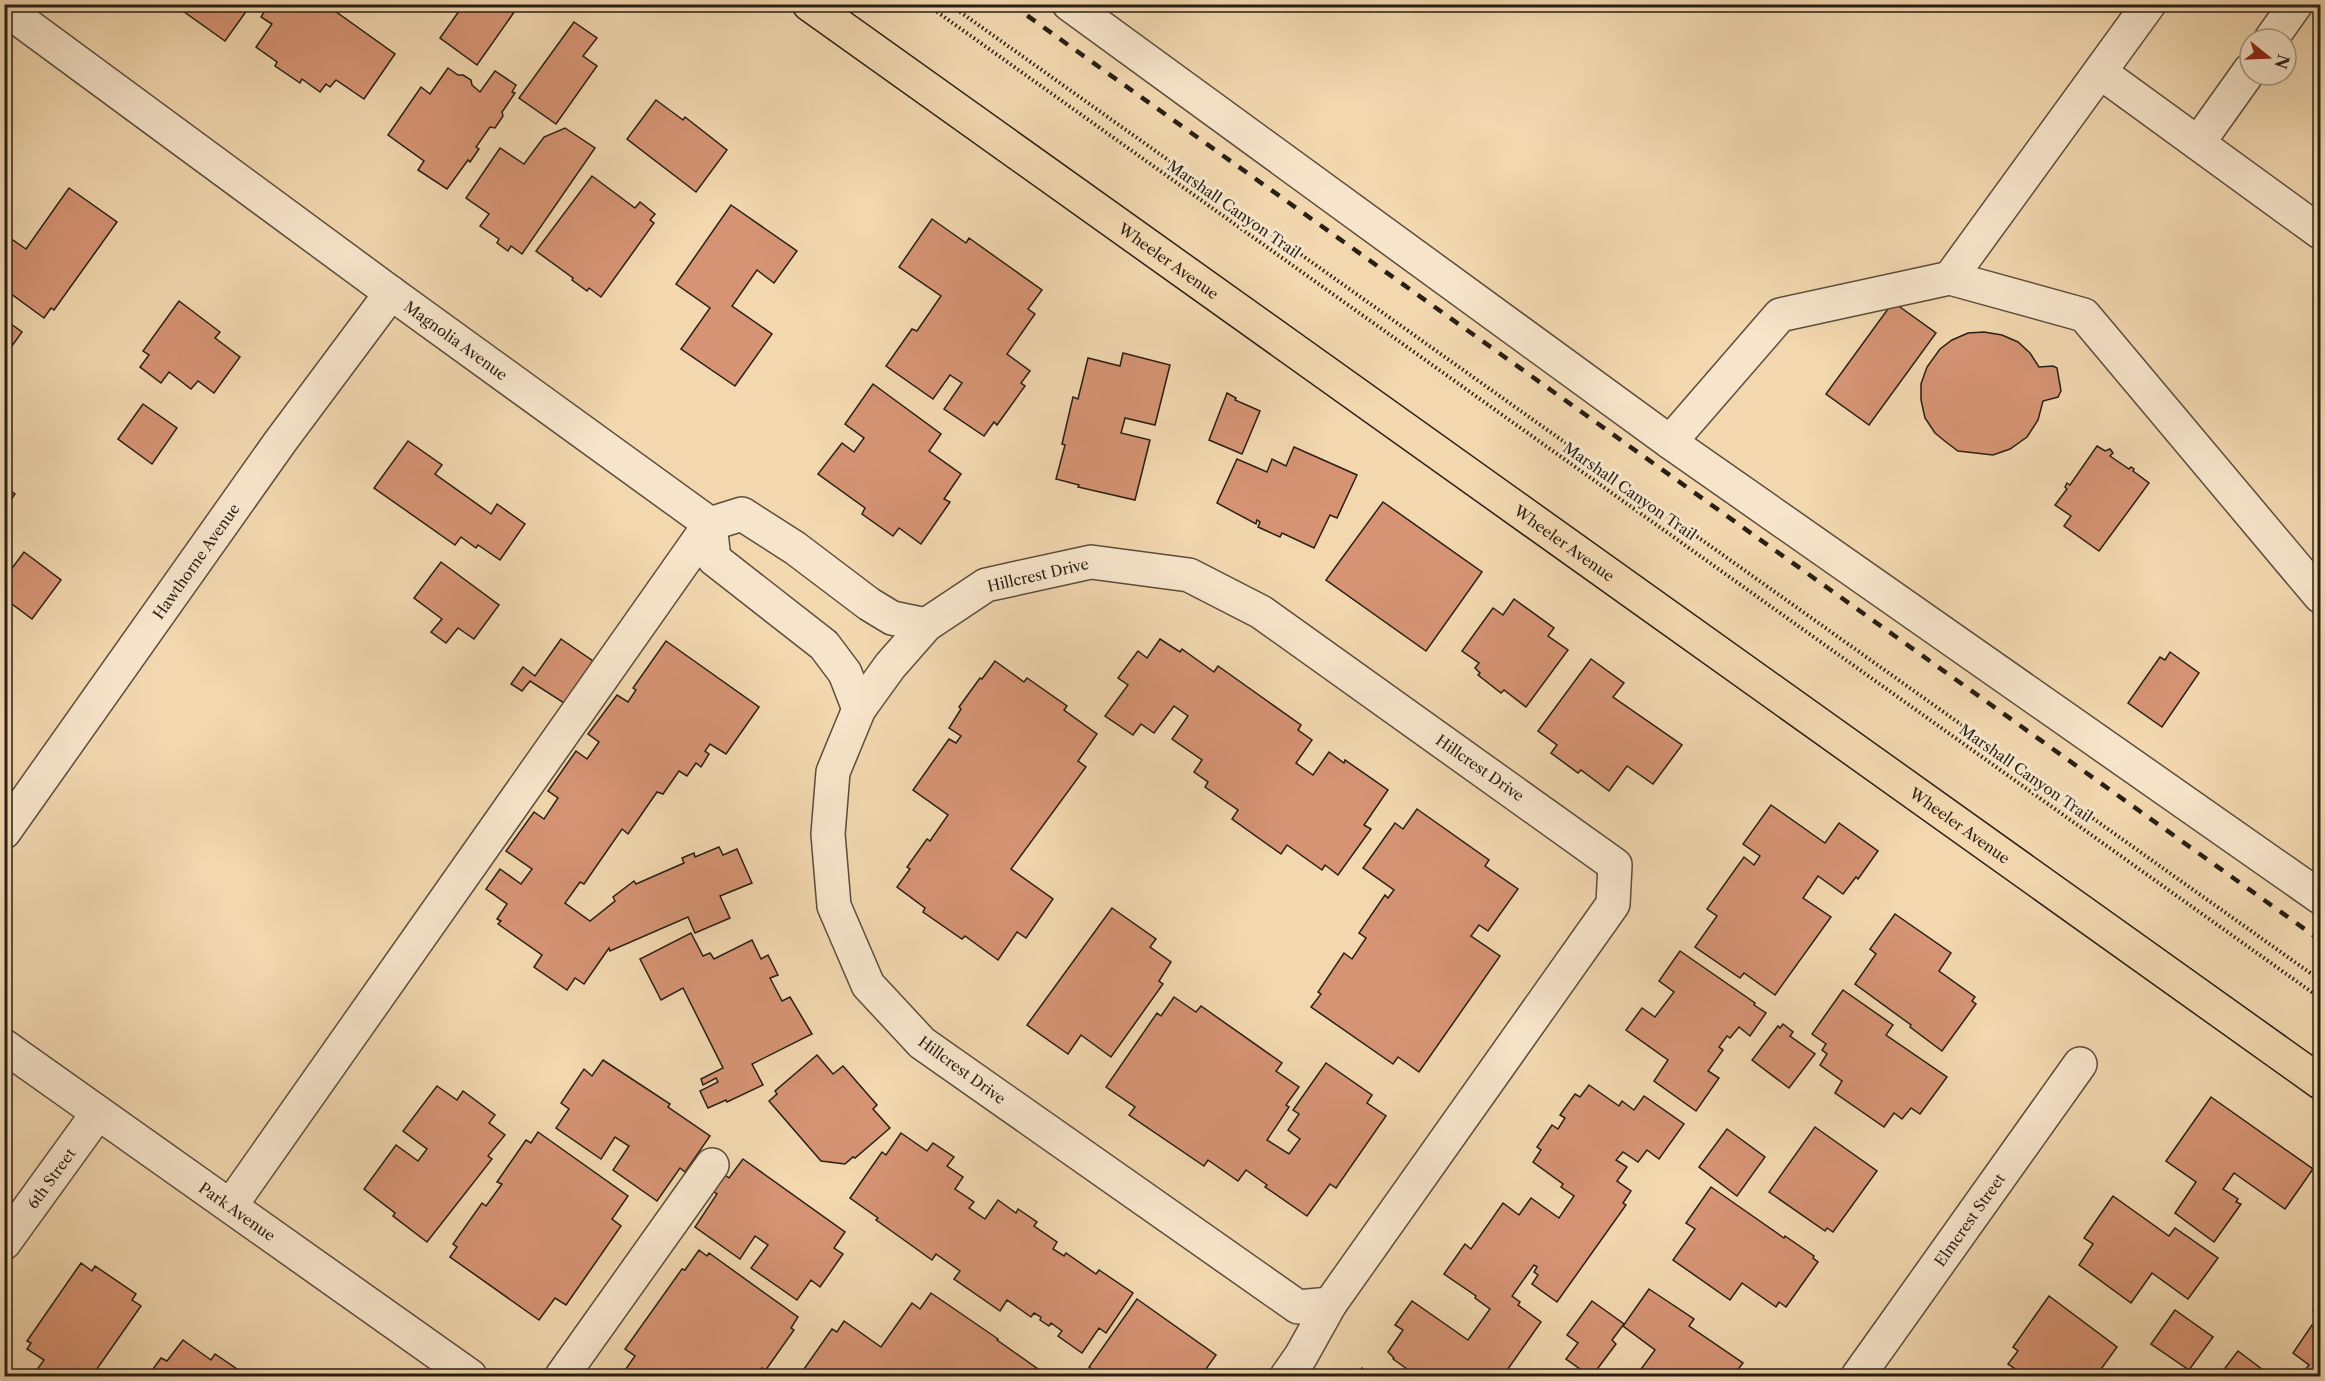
<svg xmlns="http://www.w3.org/2000/svg" width="2325" height="1381" font-family="'Libre Caslon Text',serif">
	<style>
		.building { fill: #d69474; stroke: #281f15; stroke-width: 1.5 }
		.lines { fill: none; stroke-linecap: round; stroke-linejoin: round }
		.minor-casing { stroke: #5a4d3c; stroke-width: 36 }
		.major-casing { stroke: #281f15; stroke-width: 36 }
		.path { stroke: #281f15; stroke-width: 4; stroke-dasharray: 1.5 3; stroke-linecap: butt }
		.minor { stroke: #f7e5cb; stroke-width: 33 }
		.major { stroke: #f2d7af; stroke-width: 33 }
		.rail { stroke: #281f15; stroke-width: 4.5; stroke-dasharray: 10 10; stroke-linecap: butt }
		.labels { text-anchor: middle; dominant-baseline: central; stroke-width: 6; stroke-linejoin: round; paint-order: stroke }
		.street-label { font-size: 15px; fill: #281f15; stroke: #f7e5cb }
	</style>
	<rect width="100%" height="100%" fill="#f2d7af"/>
	<filter id="stains"><feTurbulence type="fractalNoise" baseFrequency=".00333" numOctaves="4"/><feColorMatrix values="0 0 0 0 .2 0 0 0 0 .09 0 0 0 0 .02 0 0 0 .5 -.17"/></filter>
	<radialGradient id="worn" r=".72"><stop offset=".6" stop-color="#630" stop-opacity="0"/><stop offset="1" stop-color="#630" stop-opacity=".3"/></radialGradient>
	<g class="building">
		<polygon points="173,4 247,4 250,6 225,41"/>
		<polygon points="269,4 296,4 301,8 303,4 325,4 395,54 364,99 336,80 330,87 326,84 320,92 302,79 300,83 275,66 277,62 256,47 272,24 261,17"/>
		<polygon points="464,4 470,4 480,12 485,4 512,4 517,8 477,65 440,38"/>
		<polygon points="574,22 597,38 583,56 597,66 556,124 519,98"/>
		<polygon points="448,68 458,75 463,75 471,80 472,85 480,92 495,71 516,85 512,92 515,93 502,112 503,116 495,128 490,127 476,147 479,149 470,162 468,160 447,189 418,170 424,161 388,135 421,87 430,94"/>
		<polygon points="656,100 683,120 685,117 727,150 696,192 627,139"/>
		<polygon points="565,128 595,148 522,254 511,246 508,251 497,243 499,239 480,226 489,214 466,198 500,148 524,164 544,137"/>
		<polygon points="592,176 635,208 640,202 655,214 650,220 654,223 601,297 589,288 587,291 572,280 573,278 536,251"/>
		<polygon points="69,188 117,222 54,310 51,308 44,318 11,294 8,296 4,293 4,234 26,249"/>
		<polygon points="731,205 797,251 774,283 757,270 732,306 772,334 735,386 681,349 710,308 676,284"/>
		<polygon points="932,219 966,243 969,238 1042,290 1028,309 1035,314 1007,354 1030,371 1021,383 1025,386 997,425 994,422 984,436 944,409 962,383 950,375 933,399 886,366 912,329 917,331 941,296 899,267"/>
		<polygon points="179,301 220,332 215,338 240,357 214,393 198,381 191,389 169,372 161,383 140,367 149,355 143,351"/>
		<polygon points="1893,302 1936,333 1869,425 1826,394"/>
		<polygon points="4,319 22,332 4,357"/>
		<polygon points="1984,332 2002,335 2018,342 2030,353 2039,367 2053,366 2057,368 2061,391 2058,397 2043,401 2038,420 2027,437 2010,449 1993,455 1958,451 1946,442 1935,433 1925,418 1921,400 1921,384 1927,367 1940,349 1952,340 1968,333"/>
		<polygon points="1123,353 1170,365 1155,425 1125,418 1121,433 1150,440 1135,500 1078,487 1079,485 1056,479 1065,445 1062,444 1073,397 1078,399 1088,358 1120,366"/>
		<polygon points="873,384 941,434 929,451 961,474 944,499 950,502 921,544 899,528 893,536 862,514 865,508 818,474 842,443 854,452 864,438 845,424"/>
		<polygon points="1227,393 1236,398 1235,400 1260,411 1242,454 1209,440"/>
		<polygon points="143,404 177,428 152,464 118,439"/>
		<polygon points="408,441 442,465 435,474 491,514 497,504 525,524 500,560 478,545 476,548 461,537 455,545 374,488"/>
		<polygon points="2097,446 2105,451 2110,449 2113,453 2110,456 2129,469 2131,467 2134,469 2133,471 2149,483 2099,551 2064,526 2071,516 2055,505 2067,489 2065,487 2067,483 2070,485"/>
		<polygon points="1294,447 1357,475 1337,518 1330,515 1314,548 1282,533 1280,537 1258,527 1260,522 1257,520 1256,524 1217,503 1237,459 1267,472 1272,459 1286,466"/>
		<polygon points="4,486 15,494 4,510"/>
		<polygon points="1383,502 1482,572 1426,651 1326,580"/>
		<polygon points="24,552 61,580 32,619 4,598 4,579"/>
		<polygon points="441,562 499,605 474,639 458,628 446,643 431,632 442,619 414,598"/>
		<polygon points="1514,599 1554,628 1548,636 1568,650 1526,707 1504,690 1501,693 1478,675 1480,673 1475,668 1479,663 1462,651 1493,608 1503,615"/>
		<polygon points="561,639 593,661 564,703 530,681 522,691 511,684 523,667 535,676"/>
		<polygon points="1160,639 1180,652 1182,649 1214,672 1218,666 1301,725 1298,730 1312,740 1296,763 1313,775 1329,752 1344,763 1345,760 1388,790 1364,825 1371,829 1338,875 1325,865 1322,870 1287,845 1281,854 1232,819 1238,810 1205,787 1208,782 1194,772 1202,760 1172,739 1188,716 1174,706 1154,733 1141,724 1133,735 1105,716 1128,685 1118,678 1138,651 1147,658"/>
		<polygon points="666,641 759,707 726,754 710,744 705,751 709,754 701,767 696,763 687,776 679,771 663,794 657,792 628,834 622,829 584,884 580,882 565,903 590,921 615,901 613,897 634,881 636,884 684,863 682,858 694,853 695,857 719,847 723,855 737,849 752,883 720,896 730,918 695,933 688,917 610,951 609,948 584,984 575,978 567,990 534,967 542,955 498,924 501,921 497,919 507,904 486,889 500,869 521,884 532,869 506,851 534,812 544,819 558,798 548,791 576,751 587,759 599,742 588,734 617,695 628,702 636,690 633,688"/>
		<polygon points="2170,652 2199,673 2162,727 2128,703 2160,657 2165,660"/>
		<polygon points="1591,659 1624,683 1613,697 1682,745 1653,784 1627,766 1609,791 1581,770 1578,773 1551,753 1557,745 1538,731"/>
		<polygon points="995,661 1024,682 1027,678 1067,706 1064,710 1097,734 1078,761 1086,767 1011,869 1053,899 1026,938 1017,932 998,960 965,936 962,939 923,912 925,908 897,887 910,869 907,867 927,839 930,841 948,815 913,790 949,739 956,743 961,736 949,728 961,709 959,707 980,678 982,679"/>
		<polygon points="1771,805 1825,843 1839,823 1878,851 1858,879 1856,877 1843,894 1818,876 1803,898 1831,917 1775,995 1744,973 1740,978 1695,947 1717,916 1707,909 1744,857 1754,865 1760,856 1743,844"/>
		<polygon points="1417,809 1489,860 1485,866 1518,889 1488,931 1479,925 1471,936 1500,956 1419,1072 1398,1057 1393,1064 1311,1007 1321,994 1318,992 1344,953 1352,959 1366,938 1359,933 1385,895 1388,898 1394,890 1363,868 1395,823 1403,829"/>
		<polygon points="1112,908 1156,939 1150,947 1171,962 1159,981 1163,984 1111,1057 1081,1035 1068,1054 1027,1025"/>
		<polygon points="1895,914 1951,953 1939,971 1975,997 1972,1001 1976,1004 1942,1051 1910,1027 1911,1025 1855,984 1876,954 1870,949"/>
		<polygon points="691,933 703,956 710,953 714,959 752,940 761,959 768,955 778,975 770,978 782,1001 790,997 812,1034 752,1064 763,1085 727,1102 726,1100 708,1108 700,1091 718,1082 716,1078 703,1085 701,1079 723,1068 683,988 661,1000 640,959"/>
		<polygon points="1680,951 1755,1003 1754,1005 1766,1013 1750,1036 1739,1027 1730,1038 1727,1036 1719,1047 1723,1050 1708,1071 1719,1078 1696,1111 1654,1081 1668,1060 1626,1030 1642,1008 1655,1017 1674,992 1659,981"/>
		<polygon points="1843,990 1893,1025 1886,1035 1947,1077 1920,1114 1911,1108 1902,1119 1894,1113 1884,1127 1835,1093 1842,1081 1820,1065 1827,1054 1822,1050 1826,1044 1812,1034"/>
		<polygon points="1174,997 1196,1012 1201,1006 1282,1063 1276,1071 1299,1087 1286,1105 1289,1107 1267,1140 1289,1154 1300,1139 1288,1130 1299,1114 1293,1110 1326,1063 1372,1095 1367,1103 1386,1116 1336,1188 1330,1184 1307,1216 1265,1187 1267,1185 1246,1170 1238,1181 1208,1160 1204,1166 1129,1115 1135,1107 1106,1087 1157,1013 1161,1016"/>
		<polygon points="1783,1024 1793,1032 1790,1036 1815,1054 1789,1088 1752,1060 1778,1026 1780,1028"/>
		<polygon points="817,1055 833,1074 843,1066 877,1105 873,1109 890,1128 855,1158 853,1157 845,1164 821,1161 769,1101 777,1094 775,1091"/>
		<polygon points="603,1060 670,1104 668,1107 710,1136 685,1172 680,1168 657,1201 613,1170 629,1146 615,1137 601,1159 556,1128 569,1109 561,1103 584,1069 592,1076"/>
		<polygon points="1589,1085 1619,1106 1622,1101 1634,1110 1644,1096 1684,1124 1659,1159 1647,1150 1638,1162 1623,1152 1616,1160 1627,1167 1617,1181 1631,1191 1623,1203 1626,1205 1557,1302 1532,1284 1538,1275 1534,1272 1537,1267 1534,1265 1512,1296 1520,1302 1518,1305 1541,1322 1503,1376 1417,1376 1393,1359 1394,1358 1388,1352 1403,1330 1395,1325 1412,1301 1468,1340 1490,1309 1475,1298 1476,1296 1444,1274 1465,1244 1471,1249 1503,1203 1519,1215 1531,1198 1559,1218 1574,1196 1561,1187 1563,1184 1533,1162 1541,1150 1537,1147 1552,1125 1558,1129 1565,1118 1560,1115 1575,1094 1580,1097"/>
		<polygon points="437,1086 457,1100 463,1091 495,1115 489,1123 505,1135 488,1156 492,1159 427,1242 393,1216 395,1213 364,1189 396,1145 418,1161 427,1149 403,1131"/>
		<polygon points="2211,1097 2313,1169 2285,1209 2234,1173 2223,1189 2238,1199 2236,1202 2241,1204 2214,1242 2175,1213 2196,1182 2166,1161"/>
		<polygon points="1815,1127 1877,1171 1833,1232 1827,1228 1825,1231 1769,1192"/>
		<polygon points="1727,1129 1765,1157 1737,1196 1699,1167"/>
		<polygon points="538,1132 628,1196 612,1219 621,1226 566,1305 555,1298 539,1320 450,1257 457,1247 453,1244 482,1203 486,1206 502,1184 497,1182 526,1140 531,1143"/>
		<polygon points="901,1133 927,1151 933,1143 954,1157 947,1166 963,1177 955,1189 974,1202 969,1208 985,1219 998,1200 1016,1213 1018,1209 1037,1222 1034,1226 1057,1242 1053,1249 1064,1256 1066,1253 1096,1274 1099,1270 1133,1293 1106,1333 1099,1328 1082,1353 1058,1336 1062,1331 1051,1323 1049,1326 1040,1320 1041,1317 1034,1313 1031,1317 1007,1300 1000,1311 954,1279 960,1271 936,1254 932,1260 876,1220 878,1218 850,1198 882,1152 886,1155"/>
		<polygon points="743,1159 845,1232 834,1248 843,1254 820,1287 811,1280 797,1300 751,1268 768,1245 755,1236 740,1259 695,1227 717,1194 713,1191 724,1174 729,1178"/>
		<polygon points="1711,1187 1784,1238 1785,1236 1814,1256 1813,1258 1818,1262 1786,1307 1779,1302 1776,1307 1742,1283 1730,1300 1673,1260 1695,1229 1686,1223"/>
		<polygon points="2113,1196 2169,1236 2175,1228 2218,1258 2188,1299 2152,1273 2131,1303 2079,1265 2093,1244 2084,1238"/>
		<polygon points="699,1250 707,1256 709,1253 798,1317 791,1328 794,1330 765,1371 762,1368 756,1376 621,1376 635,1356 625,1349 682,1269 685,1270"/>
		<polygon points="81,1263 92,1271 95,1266 136,1294 132,1300 141,1306 92,1376 44,1376 36,1371 44,1360 27,1349 31,1343 27,1341"/>
		<polygon points="1649,1289 1694,1319 1689,1326 1743,1363 1733,1376 1636,1376 1655,1350 1623,1326"/>
		<polygon points="931,1293 998,1339 997,1340 1038,1369 1033,1376 805,1376 808,1372 804,1369 832,1329 837,1332 844,1321 881,1347 912,1303 920,1309"/>
		<polygon points="2049,1296 2117,1347 2096,1376 2026,1376 2008,1364 2018,1351 2013,1347"/>
		<polygon points="1137,1299 1216,1355 1201,1376 1102,1376 1089,1367"/>
		<polygon points="2320,1300 2320,1316 2313,1311"/>
		<polygon points="1592,1301 1624,1324 1612,1340 1616,1344 1592,1376 1590,1376 1566,1359 1578,1343 1567,1335"/>
		<polygon points="2175,1310 2213,1337 2189,1370 2151,1344"/>
		<polygon points="2312,1325 2320,1331 2320,1376 2300,1376 2309,1365 2293,1353"/>
		<polygon points="183,1340 211,1360 215,1354 237,1369 232,1376 157,1376 159,1373 153,1369 161,1358 167,1361"/>
		<polygon points="2238,1351 2271,1376 2219,1376"/>
		<polygon points="1362,1368 1374,1376 1357,1376"/>
	</g>
	<g class="lines">
		<g class="minor-casing">
			<g id="minor">
				<polyline points="1069,4 1670,442 2320,897"/>
				<path id="s1" d="M4,8L391,293L710,524L714,559L824,645L845,673L859,709"/>
				<polyline points="2271,39 2296,4"/>
				<polyline points="2100,72 2320,232"/>
				<polyline points="2198,143 2250,70"/>
				<polyline points="1950,278 2149,4"/>
				<polyline points="1670,442 1780,315 1950,278 2084,315 2320,596"/>
				<polygon points="1091,562 1189,575 1261,612 1615,865 1613,904 1330,1304 1298,1307 922,1043 868,985 834,906 828,834 833,772 859,709 890,666 926,625 986,585"/>
				<path id="s2" d="M4,832L280,442L391,293"/>
				<path id="s3" d="M4,1046L470,1376"/>
				<polyline points="231,1205 710,524 742,514 795,548 869,604 892,618 926,625"/>
				<path id="s4" d="M4,1243L98,1113"/>
				<polyline points="562,1376 712,1165"/>
				<polyline points="1287,1376 1301,1356 1330,1304"/>
				<path id="s5" d="M1858,1376L2080,1064"/>
			</g>
		</g>
		<g class="major-casing">
			<g id="major">
				<path id="s6" d="M809,4L2320,1082"/>
			</g>
		</g>
		<g class="path">
			<polyline points="926,4 2320,998"/>
			<polyline points="949,4 2320,980"/>
		</g>
		<use href="#minor" class="minor"/>
		<use href="#major" class="major"/>
		<polyline class="rail" points="1011,4 2320,940"/>
	</g>
	<g class="labels">
		<g class="street-label">
			<text transform="translate(1234 209) rotate(35)">Marshall Canyon Trail</text>
			<text stroke="none"><textPath href="#s6" startOffset="442">Wheeler Avenue</textPath></text>
			<text stroke="none"><textPath href="#s1" startOffset="561">Magnolia Avenue</textPath></text>
			<text transform="translate(1630 491) rotate(35)">Marshall Canyon Trail</text>
			<text stroke="none"><textPath href="#s6" startOffset="928">Wheeler Avenue</textPath></text>
			<text stroke="none"><textPath href="#s2" startOffset="332">Hawthorne Avenue</textPath></text>
			<text transform="translate(1038 575) rotate(-13)">Hillcrest Drive</text>
			<text transform="translate(1480 768) rotate(35)">Hillcrest Drive</text>
			<text transform="translate(2026 773) rotate(35)">Marshall Canyon Trail</text>
			<text stroke="none"><textPath href="#s6" startOffset="1414">Wheeler Avenue</textPath></text>
			<text transform="translate(962 1070) rotate(36)">Hillcrest Drive</text>
			<text stroke="none"><textPath href="#s4" startOffset="80">6th Street</textPath></text>
			<text stroke="none"><textPath href="#s3" startOffset="286">Park Avenue</textPath></text>
			<text stroke="none"><textPath href="#s5" startOffset="192">Elmcrest Street</textPath></text>
		</g>
	</g>
	<rect width="2325" height="1381" fill="none" stroke="#f2d7af" stroke-width="24"/>
	<rect x="6" y="6" width="2313" height="1369" fill="none" stroke="#281f15" stroke-width="3"/>
	<rect x="12" y="12" width="2301" height="1357" fill="none" stroke="#281f15" stroke-width="1.5"/>
	<g transform="translate(2268 57) rotate(108)"><circle r="28" fill="#f7e5cb" stroke="#a49682" stroke-width="1.5"/>
	<path d="M0-4.5L10 22L0 15L-10 22Z" fill="#8f2418"/>
	<text y="-9" font-size="16" font-weight="bold" text-anchor="middle" fill="#281f15">N</text>
	</g>
	<rect width="100%" height="100%" filter="url(#stains)"/>
	<rect width="100%" height="100%" fill="url(#worn)"/>
</svg>
